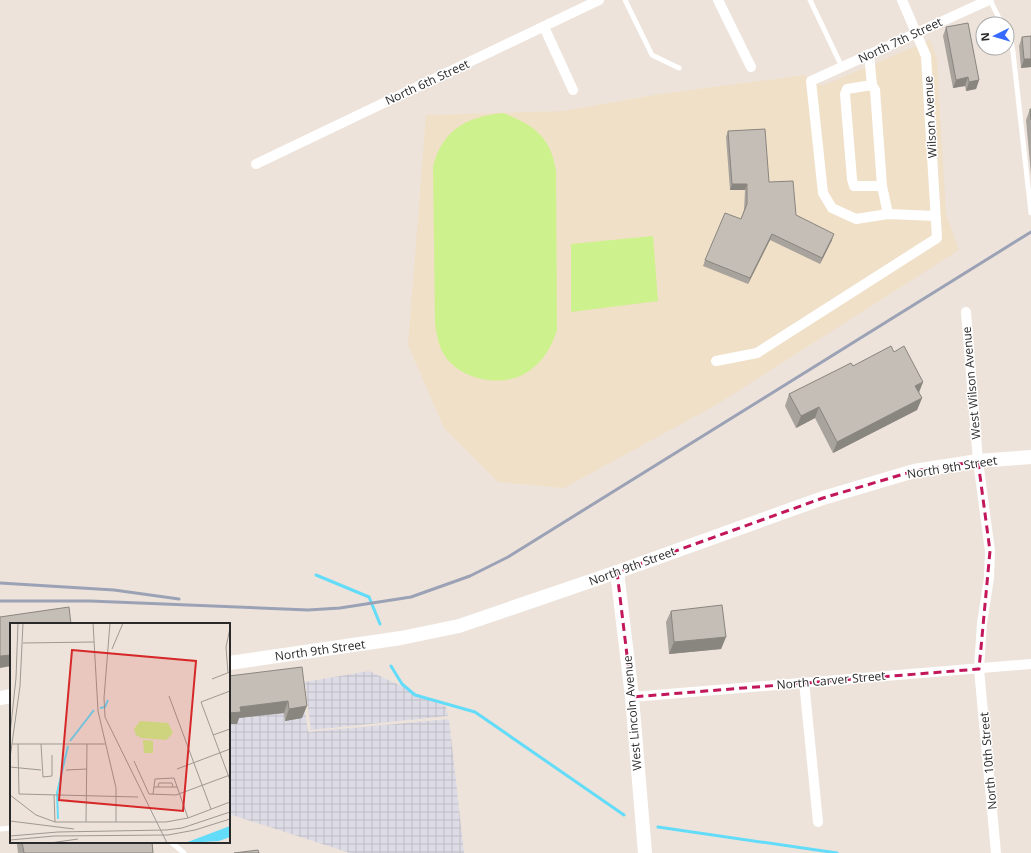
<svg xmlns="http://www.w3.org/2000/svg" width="1031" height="853" font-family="'Open Sans',sans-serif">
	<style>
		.industrial { fill: url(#industrial-grid) }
		.education { fill: #f0e0c8 }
		.pitch { fill: #cdf18c }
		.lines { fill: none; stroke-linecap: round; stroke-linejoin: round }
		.stream { stroke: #63dcf9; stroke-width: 3 }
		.lane { stroke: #fff; stroke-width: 5 }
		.street { stroke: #fff; stroke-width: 10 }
		.secondary { stroke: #fff; stroke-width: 14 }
		.rail { stroke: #9ca2b6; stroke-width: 3 }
		.wall { fill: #a9a39d }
		.shaded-wall { fill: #89857f }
		.building { fill: #c4beb6; stroke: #89857f }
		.marked { fill: none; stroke: #c2185b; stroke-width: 3; stroke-dasharray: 8 5; stroke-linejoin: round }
		.labels { text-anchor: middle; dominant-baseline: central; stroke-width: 3; stroke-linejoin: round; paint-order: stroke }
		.street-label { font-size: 12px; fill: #292929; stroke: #fff }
		.inset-river { fill: none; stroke: #63dcf9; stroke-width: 2 }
		.inset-road { fill: none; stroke: #9f9993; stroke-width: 1 }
		.view { fill: #d62828; fill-opacity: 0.15; stroke: #d62828; stroke-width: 2 }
		.inset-edge { fill: none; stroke: #292929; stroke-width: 2 }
	</style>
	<defs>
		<pattern id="industrial-grid" width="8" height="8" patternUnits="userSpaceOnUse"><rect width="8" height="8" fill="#dddbe5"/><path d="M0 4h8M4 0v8" fill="none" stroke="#bebcc4"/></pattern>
	</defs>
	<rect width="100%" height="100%" fill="#ede3da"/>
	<g class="industrial">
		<polygon points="369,671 446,707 448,716 311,730 305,682"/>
		<polygon points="301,683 308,732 449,719 464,853 350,853 229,814 229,691"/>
	</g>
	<polygon class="education" points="930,40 937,59 946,214 959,250 716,405 564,488 498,482 444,428 408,345 426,115 563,111 660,94 805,75 822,86"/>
	<g class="pitch">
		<path d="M503,113C534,125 551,137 556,171L557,330C545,368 517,388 478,378C466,375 454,368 447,359C439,349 437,336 435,324L433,167C442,130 466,117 503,113Z"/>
		<polygon points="653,236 658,301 571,312 571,244"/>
	</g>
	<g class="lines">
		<g class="stream">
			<polyline points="316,575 369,597 380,624"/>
			<polyline points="391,666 402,684 415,695 475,712 624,815"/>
			<polyline points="658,827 837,853"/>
		</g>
		<g class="lane">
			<polyline points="625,0 652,55 679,68"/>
			<polyline points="810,0 842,67"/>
			<polyline points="990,0 1002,24"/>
			<polyline points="1007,33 1011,41 1013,52 1031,213"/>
			<polyline points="0,829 11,828"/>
			<polyline points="171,842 184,853"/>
		</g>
		<g class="street">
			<polyline points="718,0 751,67"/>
			<polyline points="544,27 573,90"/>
			<polyline points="869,54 872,85 875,90 882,186 888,214"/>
			<polyline points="872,85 847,89 845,94 852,179 854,186 882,186"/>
			<polyline points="256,164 599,0"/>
			<polyline points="935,216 888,214 856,219 832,208 823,193 811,81 989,0"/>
			<polyline points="966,312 978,461 990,551 989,578 982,623 979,669 996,853"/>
			<polyline points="716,361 757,353 937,238 926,56 902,0"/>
			<polyline points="804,682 818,822"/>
			<polyline points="632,697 1031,664"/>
		</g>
		<g class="secondary">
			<polyline points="617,572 632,697 645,853"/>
			<polyline points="229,663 401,638 459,626 617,572 823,498 914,471 978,461 1031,457"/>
			<polyline points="0,698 11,696"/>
		</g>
		<g class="rail">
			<polyline points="0,583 114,590 179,599"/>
			<polyline points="0,601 90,601 308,610 340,608 411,597 470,576 508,557 1031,232"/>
		</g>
	</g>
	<g class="wall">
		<polygon points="946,27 979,80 976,89 966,91 965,86 953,88 943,36"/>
		<polygon points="1031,36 1031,67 1021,68 1019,46 1022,37"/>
		<polygon points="1030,109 1031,109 1031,175 1026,120"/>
		<polygon points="728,131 796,215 832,240 820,264 770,240 748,284 703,266 705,260 741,219 744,210 745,190 730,190 726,137"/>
		<polygon points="894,352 923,382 919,393 922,398 917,410 833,453 815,418 796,428 785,406 789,394"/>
		<polygon points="671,611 726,637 721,649 669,654 666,622"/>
		<polygon points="302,667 302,718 285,721 284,713 239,718 237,724 229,724"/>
		<polygon points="18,842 152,842 153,853 18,853 17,844"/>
	</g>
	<g class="shaded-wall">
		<polygon points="1024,59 1031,59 1031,67 1021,68"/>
		<polygon points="968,77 965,86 953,88 956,80"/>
		<polygon points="979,80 976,89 966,91 969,82"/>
		<polygon points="732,184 747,184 745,190 730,190"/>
		<polygon points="772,234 770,240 748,284 750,278"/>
		<polygon points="834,234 832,240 820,264 822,258"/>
		<polygon points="923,382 918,394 915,386"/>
		<polygon points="922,398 917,410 833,453 837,442"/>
		<polygon points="819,407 815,418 796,428 801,416"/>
		<polygon points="726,637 721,649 669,654 674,642"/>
		<polygon points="11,655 11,666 0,668 0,656"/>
		<polygon points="288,701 284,713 239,718 237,724 229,724 229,713 240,707"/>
		<polygon points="307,706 302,718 285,721 289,709"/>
	</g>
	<g class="building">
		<polygon points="968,23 979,80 969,82 968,77 956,80 946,27"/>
		<polygon points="1031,36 1031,59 1024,59 1022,37"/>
		<polygon points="1030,109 1031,109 1031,120"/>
		<polygon points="765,129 769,182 793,181 796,215 834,234 822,258 772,234 750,278 705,260 725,213 741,219 747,204 747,184 732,184 728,131"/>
		<polygon points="891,346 894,352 904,346 923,382 915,386 922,398 837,442 819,407 801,416 789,394 851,363 853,366"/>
		<polygon points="722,605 726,637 674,642 671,611"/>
		<polygon points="69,607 71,624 11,624 11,655 0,656 0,617"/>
		<polygon points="302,667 307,706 289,709 288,701 240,707 241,712 229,713 229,676"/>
		<polygon points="22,842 152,842 153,853 24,853"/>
		<polygon points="258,850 259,853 234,853"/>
	</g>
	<path class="marked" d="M978,461L990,551L979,669L632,697L617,572L823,498L914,471Z"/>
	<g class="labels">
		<g class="street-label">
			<text transform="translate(900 40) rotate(-25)">North 7th Street</text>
			<text transform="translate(427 82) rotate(-25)">North 6th Street</text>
			<text transform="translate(930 117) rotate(-93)">Wilson Avenue</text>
			<text transform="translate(971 383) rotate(-95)">West Wilson Avenue</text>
			<text transform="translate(952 467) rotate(-9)">North 9th Street</text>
			<text transform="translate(632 566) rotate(-20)">North 9th Street</text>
			<text transform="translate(320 650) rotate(-8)">North 9th Street</text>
			<text transform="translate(831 680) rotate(-5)">North Carver Street</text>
			<text transform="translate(632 713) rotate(-95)">West Lincoln Avenue</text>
			<text transform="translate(988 761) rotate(-95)">North 10th Street</text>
		</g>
	</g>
	<g transform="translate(10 623)">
		<rect width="220" height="220" fill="#ede3da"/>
		<path d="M130,98L158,100L163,110L156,117L131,115L126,112L124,106ZM133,117L143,118V130H134Z" fill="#cdf18c"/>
		<path d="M220,203V214L209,218L175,220Z" fill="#63dcf9"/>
		<path class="inset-river" d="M90,85L95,84L98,77M60,118L84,87M48,196L47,170L58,123"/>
		<path class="inset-road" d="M83,0L88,88L106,165V199M100,0L94,75L95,94L157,220M13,20L84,19M102,26L113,0M218,50L216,24L220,5M202,56L220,49M220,68L191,79L220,157M159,73L201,186M0,111L6,55L8,0M203,112L220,106M2,121H95M8,121L9,171L128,174M31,121L33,154L42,153V132M0,135L10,63L13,0M124,138L139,171L166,172L220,152M0,144L31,147M167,146L220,126M56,147L77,146M144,164H167M148,164L149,160H162L163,164M143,171L145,156L164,155L178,195M0,172L26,192L45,199H156L178,195L220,179M44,172L45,199M0,198L64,206M76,199L77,121M0,213L48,209L156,207L172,205L220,189M0,217L44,213L158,212L185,207L220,196M40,220L68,216"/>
		<path class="view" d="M62,27L186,38L173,188L49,177Z"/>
		<rect width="220" height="220" class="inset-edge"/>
	</g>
	<g transform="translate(995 36) rotate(265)"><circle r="19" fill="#ffffff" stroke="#a9a9a9"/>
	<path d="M0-3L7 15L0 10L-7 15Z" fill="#3569ff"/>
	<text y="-6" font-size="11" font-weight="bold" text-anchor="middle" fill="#292929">N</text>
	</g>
</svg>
